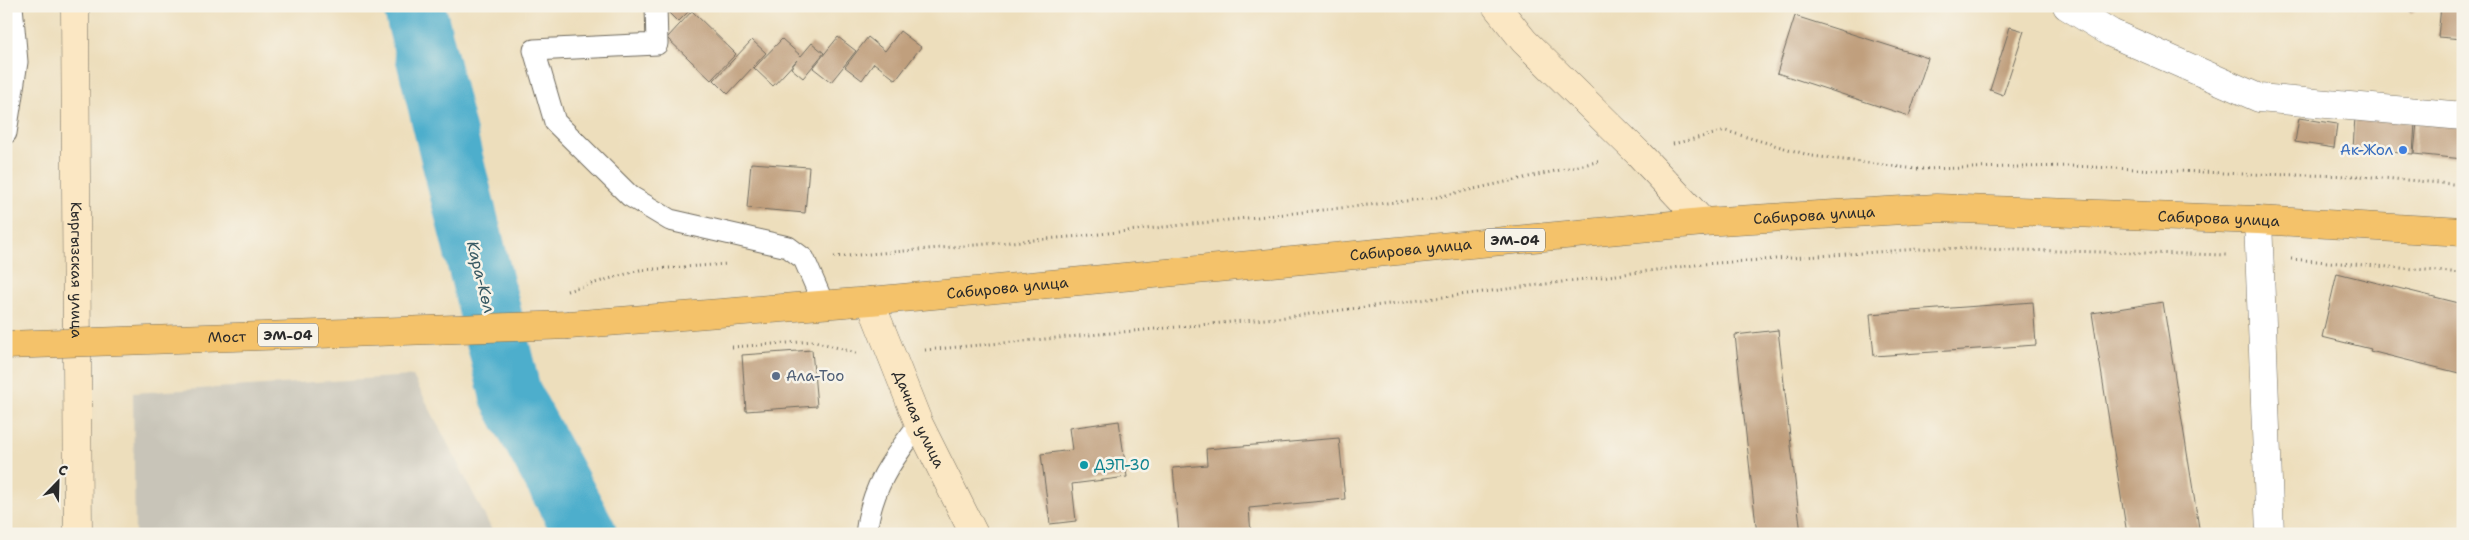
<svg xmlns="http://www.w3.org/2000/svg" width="2469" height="540" font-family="'Shantell Sans',sans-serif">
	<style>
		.industrial { fill: #c8c4b8 }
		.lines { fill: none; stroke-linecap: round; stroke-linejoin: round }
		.river { stroke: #4eaecc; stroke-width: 62 }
		.building { fill: #c09f7d }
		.lane-casing { stroke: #6f6a5e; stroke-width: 23 }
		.street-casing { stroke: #6f6a5e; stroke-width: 29 }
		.secondary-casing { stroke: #6f6a5e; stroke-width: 29 }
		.highway-casing { stroke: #6f6a5e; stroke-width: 29 }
		.path { stroke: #6f6a5e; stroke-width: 3; stroke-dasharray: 1 4; stroke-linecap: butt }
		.lane { stroke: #fff; stroke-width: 21 }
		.street { stroke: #fff; stroke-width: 28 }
		.secondary { stroke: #fbe7c3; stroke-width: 28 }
		.highway { stroke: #f4c26a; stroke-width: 28 }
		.highway-bridge-casing { stroke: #6f6a5e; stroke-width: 29; stroke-linecap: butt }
		.highway-bridge { stroke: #f4c26a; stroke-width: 28 }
		.shop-dot { fill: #3f7fe0; stroke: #f7f3e8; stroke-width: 2 }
		.service-dot { fill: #5c6f8a; stroke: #f7f3e8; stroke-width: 2 }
		.culture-dot { fill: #0f9aa8; stroke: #f7f3e8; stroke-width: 2 }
		.labels { text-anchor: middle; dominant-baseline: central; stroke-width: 5; stroke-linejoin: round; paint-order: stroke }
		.shield { fill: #f7f3e8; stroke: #686764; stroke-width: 1 }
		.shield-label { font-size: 14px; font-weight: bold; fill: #2b2b2b }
		.shop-label { font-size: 15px; fill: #366cbe; stroke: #f7f3e8; text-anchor: end }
		.street-label { font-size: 15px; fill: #2b2b2b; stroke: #f7f3e8 }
		.service-label { font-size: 15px; fill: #4e5e75; stroke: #f7f3e8; text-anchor: start }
		.culture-label { font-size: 15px; fill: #0d838f; stroke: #f7f3e8; text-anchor: start }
		.water-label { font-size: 16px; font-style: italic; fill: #375963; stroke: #f7f3e8 }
	</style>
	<rect width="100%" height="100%" fill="#f7f3e8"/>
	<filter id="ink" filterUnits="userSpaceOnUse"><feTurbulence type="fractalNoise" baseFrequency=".02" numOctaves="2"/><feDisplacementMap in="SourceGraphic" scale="10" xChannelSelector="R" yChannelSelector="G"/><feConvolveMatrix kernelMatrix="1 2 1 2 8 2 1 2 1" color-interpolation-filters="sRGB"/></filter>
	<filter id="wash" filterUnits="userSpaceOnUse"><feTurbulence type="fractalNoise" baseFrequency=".0096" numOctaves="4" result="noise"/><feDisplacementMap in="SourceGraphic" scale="20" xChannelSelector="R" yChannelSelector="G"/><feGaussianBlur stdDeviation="1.12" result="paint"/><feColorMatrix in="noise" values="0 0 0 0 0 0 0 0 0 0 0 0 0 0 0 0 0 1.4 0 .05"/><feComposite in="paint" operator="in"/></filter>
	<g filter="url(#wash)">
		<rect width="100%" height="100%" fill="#eddebc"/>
		<polygon class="industrial" points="413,376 494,534 135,534 133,393"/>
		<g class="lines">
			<polyline class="river" points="414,6 511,396 586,534"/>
		</g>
		<g id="blocks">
			<g class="building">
				<polygon points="662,6 694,6 678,22"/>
				<polygon points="2407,6 2422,6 2411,13"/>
				<polygon points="2441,6 2463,6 2463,39 2438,37"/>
				<polygon points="692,11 736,54 711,80 667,38"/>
				<polygon points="1795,16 1928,58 1909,116 1777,73"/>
				<polygon points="2010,27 2024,31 2003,95 1990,90"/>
				<polygon points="900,31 921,47 896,80 874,63 862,80 845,67 868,37 885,51"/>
				<polygon points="838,37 856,51 831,82 813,68"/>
				<polygon points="782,39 801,56 812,43 824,53 803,78 791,68 797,60 773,86 754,68"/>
				<polygon points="752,40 766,53 728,94 714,80"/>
				<polygon points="2355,117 2415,122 2413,154 2353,149"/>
				<polygon points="2299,118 2337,124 2334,148 2295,142"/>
				<polygon points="2417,122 2463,126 2463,159 2414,154"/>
				<polygon points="751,163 809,167 805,213 747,208"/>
				<polygon points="2337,273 2463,304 2463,374 2370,351 2371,349 2322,337"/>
				<polygon points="2033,302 2036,345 1874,356 1870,314"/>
				<polygon points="2163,302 2200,534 2127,534 2092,313"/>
				<polygon points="1778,330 1801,534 1757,534 1735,335"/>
				<polygon points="812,350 817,406 746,411 742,355"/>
				<polygon points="1119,421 1127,477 1072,484 1076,521 1050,524 1041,454 1072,450 1069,428"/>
				<polygon points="1339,438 1345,499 1249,508 1251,534 1179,534 1173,468 1207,465 1206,449"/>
			</g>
		</g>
	</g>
	<g filter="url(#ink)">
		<use href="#blocks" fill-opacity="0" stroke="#6f6a5e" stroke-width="1"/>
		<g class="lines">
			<g class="lane-casing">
				<g id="lane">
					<polyline points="656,6 657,44 534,50 555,122 630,196 670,220 788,247 804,259 823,303"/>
					<polyline points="6,133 17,62 12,6"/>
					<path d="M866,534C871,487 892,460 919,424"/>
				</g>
			</g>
			<g class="street-casing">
				<g id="street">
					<polyline points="2067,6 2111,33 2259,98 2463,116"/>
					<polyline points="2258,220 2270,534"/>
				</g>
			</g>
			<g class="secondary-casing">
				<g id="secondary">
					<path id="s1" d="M75,6L78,534"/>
					<polyline points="1496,6 1524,41 1638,153 1703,222"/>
					<path id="s2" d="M870,301L919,424L974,534"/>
				</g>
			</g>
			<g class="highway-casing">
				<g id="highway">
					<path id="s3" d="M569,325L870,301L1703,222L1936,208L2258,220L2463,232"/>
				</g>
			</g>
			<g class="path">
				<polyline points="1673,144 1726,131 1812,156 1916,169 2070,166 2244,174 2360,176 2463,185"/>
				<polyline points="834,257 1081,236 1433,198 1601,161"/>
				<polyline points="2291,259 2463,273"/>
				<polyline points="567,291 640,270 728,264"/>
				<polyline points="732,347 814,341 856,353"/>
				<polyline points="925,350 1287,317 1703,264 1934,248 2228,255"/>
			</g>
			<use href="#lane" class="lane"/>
			<use href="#street" class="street"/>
			<use href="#secondary" class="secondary"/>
			<use href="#highway" class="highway"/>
			<g class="highway-bridge-casing">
				<g id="highway-bridge">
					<path id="s4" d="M6,345L569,325"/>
				</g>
			</g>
			<use href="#highway-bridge" class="highway-bridge"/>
		</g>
	</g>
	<circle class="shop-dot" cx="2403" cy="150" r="5"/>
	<circle class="service-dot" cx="776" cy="376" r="5"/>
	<circle class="culture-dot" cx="1084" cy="465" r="5"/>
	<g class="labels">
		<g class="shield">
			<rect x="1485" y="228.5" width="60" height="23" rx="4"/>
			<rect x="258" y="323.5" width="60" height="23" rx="4"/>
		</g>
		<g class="shield-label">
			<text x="1515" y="240">ЭМ-04</text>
			<text x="288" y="335">ЭМ-04</text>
		</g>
		<g class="shop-label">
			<text x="2393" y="150">Ак-Жол</text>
		</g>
		<g class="street-label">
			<text stroke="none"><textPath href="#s3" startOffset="1250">Сабирова улица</textPath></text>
			<text stroke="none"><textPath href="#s3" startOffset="1655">Сабирова улица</textPath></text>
			<text stroke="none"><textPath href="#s3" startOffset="845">Сабирова улица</textPath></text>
			<text stroke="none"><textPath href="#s1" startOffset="264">Кыргызская улица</textPath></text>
			<text stroke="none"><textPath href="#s3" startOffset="440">Сабирова улица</textPath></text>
			<text stroke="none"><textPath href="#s4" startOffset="221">Мост</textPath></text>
			<text stroke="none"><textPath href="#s2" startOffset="128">Дачная улица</textPath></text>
		</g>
		<g class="service-label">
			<text x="786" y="376">Ала-Тоо</text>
		</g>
		<g class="culture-label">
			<text x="1094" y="465">ДЭП-30</text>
		</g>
		<g class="water-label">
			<text transform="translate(481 277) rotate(76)">Кара-Көл</text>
		</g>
	</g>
	<rect width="2469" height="540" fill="none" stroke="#f7f3e8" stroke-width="25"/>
	<g transform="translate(58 482) rotate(23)" stroke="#f7f3e8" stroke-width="4" paint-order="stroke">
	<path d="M0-4L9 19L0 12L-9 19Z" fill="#2b2b2b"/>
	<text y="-8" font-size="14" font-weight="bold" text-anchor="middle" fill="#2b2b2b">С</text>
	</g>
</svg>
